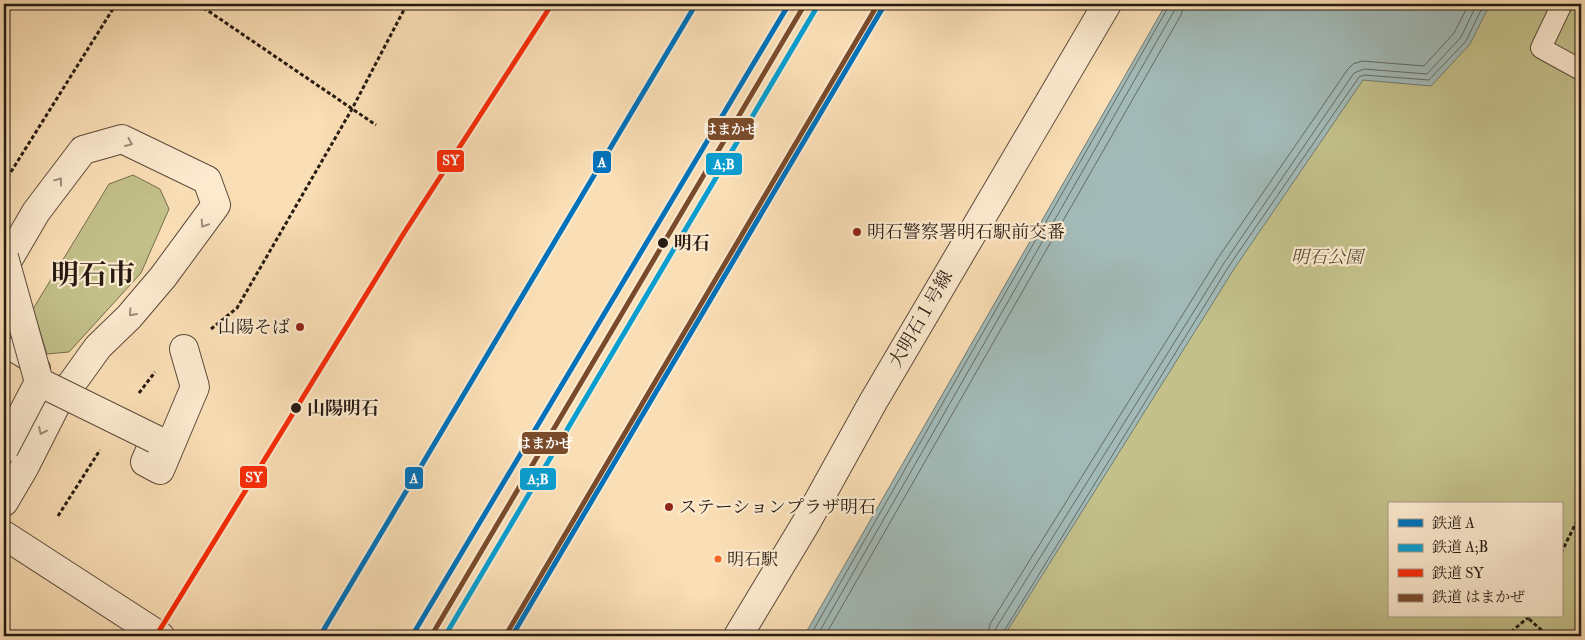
<svg xmlns="http://www.w3.org/2000/svg" width="1585" height="640" font-family="'IM FELL Double Pica','Noto Serif JP',serif">
	<style>
		.green { fill: #c3c08a; stroke: #746d4e; fill-rule: evenodd }
		.water { fill: #a2bab7; stroke: #707a75 }
		.lines { fill: none; stroke-linecap: round; stroke-linejoin: round }
		.shore { stroke: #646a64; stroke-width: 1 }
		.service-casing { stroke: #5b4b3b; stroke-width: 22 }
		.pedestrian-casing { stroke: #5b4b3b; stroke-width: 30 }
		.minor-casing { stroke: #5b4b3b; stroke-width: 30 }
		.tertiary-casing { stroke: #5b4b3b; stroke-width: 30 }
		.path { stroke: #261a12; stroke-width: 3; stroke-dasharray: 4 2.5; stroke-linecap: butt }
		.service { stroke: #fceacf; stroke-width: 20 }
		.pedestrian { stroke: #fceacf; stroke-width: 28 }
		.minor { stroke: #fceacf; stroke-width: 28 }
		.tertiary { stroke: #fceacf; stroke-width: 28 }
		.pedestrian-bridge-casing { stroke: #5b4b3b; stroke-width: 30; stroke-linecap: butt }
		.pedestrian-bridge { stroke: #fceacf; stroke-width: 28 }
		.rail-1-casing { stroke: #fceacf; stroke-width: 9 }
		.rail-2-casing { stroke: #fceacf; stroke-width: 9 }
		.rail-3-casing { stroke: #fceacf; stroke-width: 9 }
		.rail-4-casing { stroke: #fceacf; stroke-width: 9 }
		.rail-1 { stroke: #0072bc; stroke-width: 5 }
		.rail-2 { stroke: #089ed0; stroke-width: 5 }
		.rail-3 { stroke: #fa2b08; stroke-width: 5 }
		.rail-4 { stroke: #7a4b2a; stroke-width: 5 }
		.oneway { stroke: #9c8c7a }
		.poi-dot { fill: #8f2418; stroke: #fceacf; stroke-width: 2 }
		.stop-dot { fill: #261a12; stroke: #fceacf; stroke-width: 2 }
		.bus-dot { fill: #f26522; stroke: #fceacf; stroke-width: 2 }
		.labels { text-anchor: middle; dominant-baseline: central; stroke-width: 4.5; stroke-linejoin: round; paint-order: stroke }
		.bus-label { font-size: 17px; fill: #261a12; stroke: #fceacf; text-anchor: start }
		.poi-label { font-size: 18px; fill: #261a12; stroke: #fceacf; text-anchor: start }
		.stop-label { font-size: 18px; font-weight: bold; fill: #261a12; stroke: #fceacf; text-anchor: start }
		.park-label { font-size: 18px; font-style: italic; fill: #554c36; stroke: #fceacf }
		.street-label { font-size: 18px; fill: #261a12; stroke: #fceacf }
		.town-label { font-size: 28px; font-weight: bold; fill: #261a12; stroke: #fceacf }
		.line-badge { stroke: #fceacf; stroke-width: 2 }
		.badge-label { font-size: 14px; text-anchor: middle; font-weight: bold; fill: #fff }
	</style>
	<rect width="100%" height="100%" fill="#fadeb5"/>
	<filter id="stains"><feTurbulence type="fractalNoise" baseFrequency=".004" numOctaves="4"/><feColorMatrix values="0 0 0 0 .2 0 0 0 0 .09 0 0 0 0 .02 0 0 0 .5 -.17"/></filter>
	<radialGradient id="worn" r=".72"><stop offset=".6" stop-color="#630" stop-opacity="0"/><stop offset="1" stop-color="#630" stop-opacity=".3"/></radialGradient>
	<g class="green">
		<path d="M1180,4H1581V636H816ZM1389,504H1561V616H1389Z"/>
		<polygon points="133,175 160,189 169,209 141,273 69,352 47,354 33,309 109,184"/>
	</g>
	<polygon class="water" points="1166,4 1490,4 1470,44 1431,86 1363,80 1234,269 1004,636 804,636"/>
	<g class="lines">
		<g class="shore">
			<polyline points="810,636 1170,4"/>
			<polyline points="817,636 1174,11 1176,4"/>
			<polyline points="825,636 1181,15 1184,4"/>
			<polyline points="987,636 990,624 1218,258 1348,69 1353,64 1362,61 1424,66 1454,33 1469,4"/>
			<polyline points="994,636 996,628 1224,263 1354,73 1364,69 1427,74 1461,37 1477,4"/>
			<polyline points="1001,636 1229,266 1359,77 1364,75 1429,80 1466,41 1484,4"/>
		</g>
		<g class="service-casing">
			<g id="service">
				<polyline points="1562,4 1541,48 1581,70"/>
				<polyline points="4,346 40,368"/>
			</g>
		</g>
		<g class="pedestrian-casing">
			<polyline id="pedestrian" points="155,439 145,462 160,470 195,387 184,349"/>
		</g>
		<g class="minor-casing">
			<polyline id="minor" points="4,267 36,212 83,150 122,139 207,180 216,205 163,277 129,317 98,347 70,386 64,389 24,468 4,502"/>
		</g>
		<g class="tertiary-casing">
			<g id="tertiary">
				<polyline points="4,535 160,636"/>
				<polyline points="738,636 806,523 873,402 1107,4"/>
			</g>
		</g>
		<g class="path">
			<polyline points="198,4 376,125"/>
			<polyline points="4,183 116,4"/>
			<polyline points="211,329 237,308 352,109 407,4"/>
			<polyline points="139,393 155,372"/>
			<polyline points="58,516 100,450"/>
			<polyline points="1561,553 1581,513"/>
			<polyline points="1529,619 1548,636"/>
			<polyline points="1506,636 1530,616"/>
		</g>
		<use href="#service" class="service"/>
		<use href="#pedestrian" class="pedestrian"/>
		<use href="#minor" class="minor"/>
		<use href="#tertiary" class="tertiary"/>
		<g class="pedestrian-bridge-casing">
			<g id="pedestrian-bridge">
				<polyline points="4,257 39,382"/>
				<polyline points="4,449 39,382 155,439"/>
			</g>
		</g>
		<use href="#pedestrian-bridge" class="pedestrian-bridge"/>
		<g class="rail-1-casing">
			<g id="rail-1">
				<polyline points="320,636 696,4"/>
				<polyline points="412,636 789,4"/>
				<polyline points="512,636 885,4"/>
			</g>
		</g>
		<g class="rail-2-casing">
			<polyline id="rail-2" points="445,636 817,7"/>
		</g>
		<g class="rail-3-casing">
			<polyline id="rail-3" points="156,636 404,233 552,4"/>
		</g>
		<g class="rail-4-casing">
			<g id="rail-4">
				<polyline points="433,633 805,4"/>
				<polyline points="507,633 878,4"/>
			</g>
		</g>
		<use href="#rail-1" class="rail-1"/>
		<use href="#rail-2" class="rail-2"/>
		<use href="#rail-3" class="rail-3"/>
		<use href="#rail-4" class="rail-4"/>
	</g>
	<defs><path id="oneway-chevron" d="M-2-3.5L2.5 0L-2 3.5" fill="none" stroke-width="1.6" stroke-linecap="round" stroke-linejoin="round" transform="scale(1.25)"/></defs>
	<g class="oneway">
		<use href="#oneway-chevron" transform="translate(129 143) rotate(24)"/>
		<use href="#oneway-chevron" transform="translate(59 181) rotate(-53)"/>
		<use href="#oneway-chevron" transform="translate(204 224) rotate(123)"/>
		<use href="#oneway-chevron" transform="translate(132 313) rotate(132)"/>
		<use href="#oneway-chevron" transform="translate(42 431) rotate(115)"/>
	</g>
	<g class="poi-dot">
		<circle cx="857" cy="232" r="5"/>
		<circle cx="300" cy="327" r="5"/>
		<circle cx="669" cy="507" r="5"/>
	</g>
	<g class="stop-dot">
		<circle cx="663" cy="243" r="6"/>
		<circle cx="296" cy="408" r="6"/>
	</g>
	<circle class="bus-dot" cx="718" cy="559" r="4.5"/>
	<g class="labels">
		<g class="bus-label">
			<text x="727" y="559">明石駅</text>
		</g>
		<g class="poi-label">
			<text x="867" y="232">明石警察署明石駅前交番</text>
			<text x="290" y="327" text-anchor="end">山陽そば</text>
			<text x="679" y="507">ステーションプラザ明石</text>
		</g>
		<g class="stop-label">
			<text x="674" y="243">明石</text>
			<text x="307" y="408">山陽明石</text>
		</g>
		<g class="park-label">
			<text x="1327" y="257">明石公園</text>
		</g>
		<g class="street-label">
			<text transform="translate(921 319) rotate(-60)">大明石１号線</text>
		</g>
		<g class="town-label">
			<text x="93" y="275">明石市</text>
		</g>
	</g>
	<g class="line-badge">
		<rect x="707" y="117" width="48" height="24" rx="5" fill="#7a4b2a"/>
		<rect x="436" y="149" width="29" height="24" rx="5" fill="#fa2b08"/>
		<rect x="592" y="150" width="20" height="24" rx="5" fill="#0072bc"/>
		<rect x="705" y="152" width="38" height="24" rx="5" fill="#089ed0"/>
		<rect x="521" y="431" width="48" height="24" rx="5" fill="#7a4b2a"/>
		<rect x="239" y="465" width="29" height="24" rx="5" fill="#fa2b08"/>
		<rect x="404" y="466" width="20" height="24" rx="5" fill="#0072bc"/>
		<rect x="519" y="467" width="38" height="24" rx="5" fill="#089ed0"/>
	</g>
	<g class="badge-label">
		<text x="731" y="134">はまかぜ</text>
		<text x="451" y="165">SY</text>
		<text x="602" y="167">A</text>
		<text x="724" y="169">A;B</text>
		<text x="545" y="448">はまかぜ</text>
		<text x="254" y="482">SY</text>
		<text x="414" y="483">A</text>
		<text x="538" y="484">A;B</text>
	</g>
	<rect width="1585" height="640" fill="none" stroke="#fadeb5" stroke-width="20"/>
	<rect x="5" y="5" width="1575" height="630" fill="none" stroke="#261a12" stroke-width="2.5"/>
	<rect x="10" y="10" width="1565" height="620" fill="none" stroke="#261a12"/>
	<rect x="1388" y="502" width="175" height="115" fill="#fceacf" stroke="#a69783"/>
	<rect x="1398" y="519" width="25" height="8" fill="#0072bc" stroke="#a69783"/>
	<text x="1432" y="528" font-size="15" fill="#261a12">鉄道 A</text>
	<rect x="1398" y="544" width="25" height="8" fill="#089ed0" stroke="#a69783"/>
	<text x="1432" y="552" font-size="15" fill="#261a12">鉄道 A;B</text>
	<rect x="1398" y="569" width="25" height="8" fill="#fa2b08" stroke="#a69783"/>
	<text x="1432" y="578" font-size="15" fill="#261a12">鉄道 SY</text>
	<rect x="1398" y="594" width="25" height="8" fill="#7a4b2a" stroke="#a69783"/>
	<text x="1432" y="602" font-size="15" fill="#261a12">鉄道 はまかぜ</text>
	<rect width="100%" height="100%" filter="url(#stains)"/>
	<rect width="100%" height="100%" fill="url(#worn)"/>
</svg>
